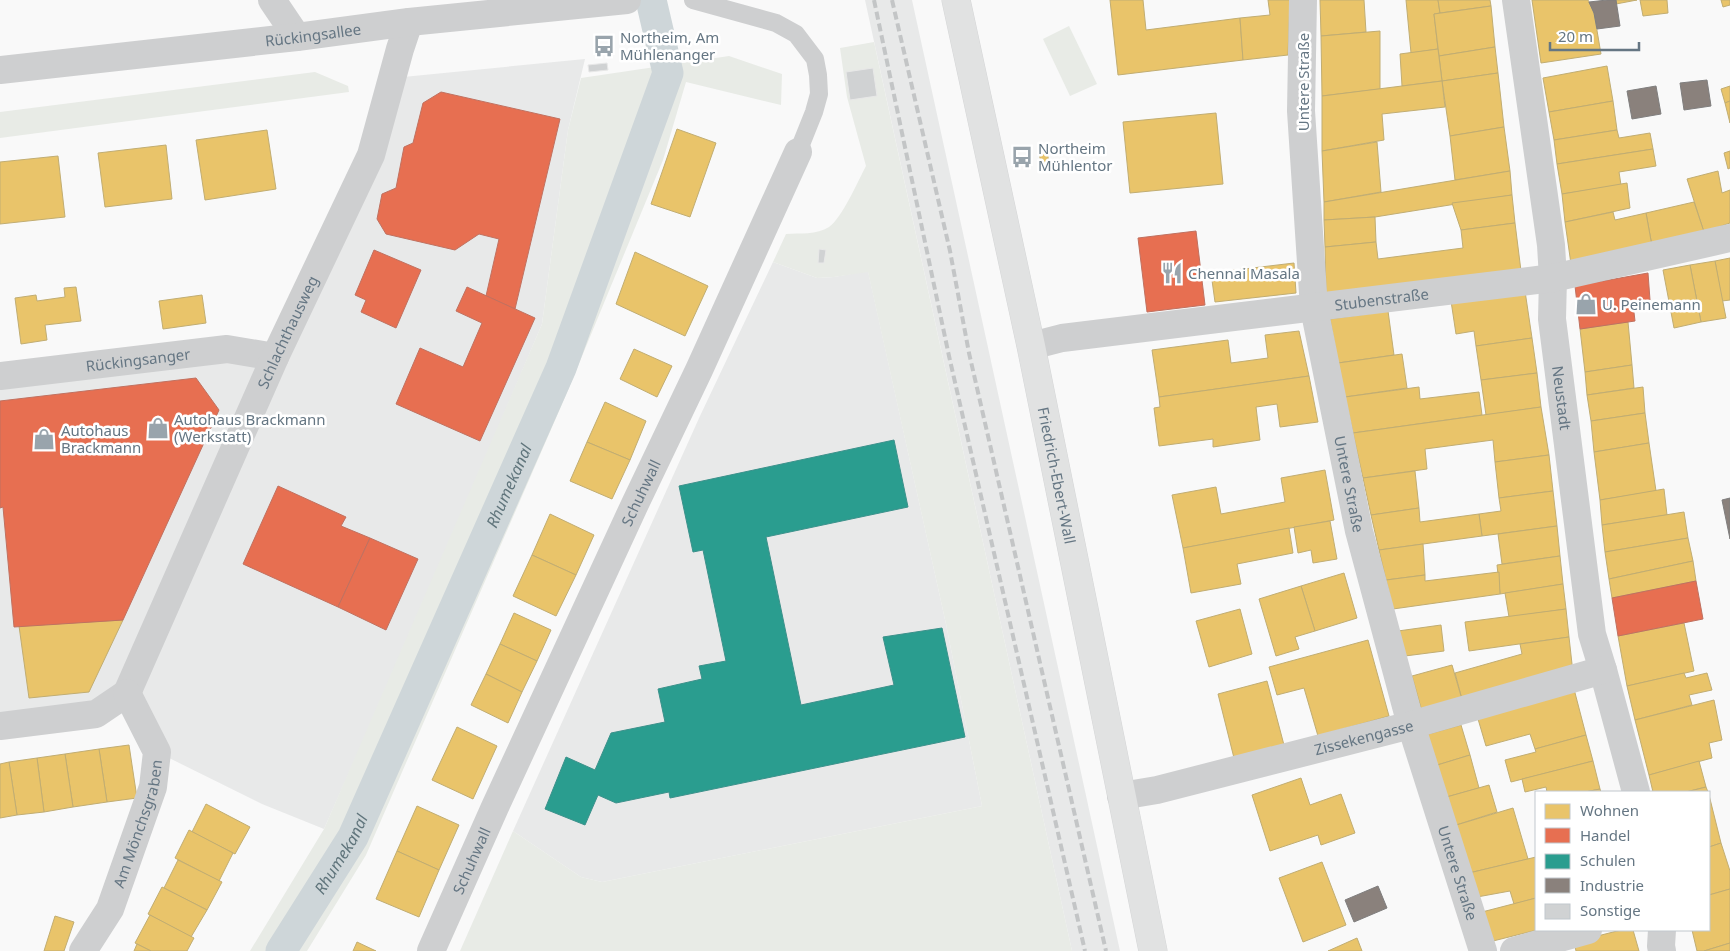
<svg xmlns="http://www.w3.org/2000/svg" width="1730" height="951" font-family="'Noto Sans',sans-serif">
	<style>
		.built { fill: #e8e9e9 }
		.green { fill: #e8ebe6 }
		.homes { fill: #e9c46a; stroke: #c1ad72 }
		.shops { fill: #e76f51; stroke: #c07160 }
		.schools { fill: #2a9d8f; stroke: #3c918b }
		.industry { fill: #8a817c; stroke: #7f7e7e }
		.lines { fill: none; stroke-linecap: round; stroke-linejoin: round }
		.canal { stroke: #ced6d9; stroke-width: 31 }
		.building { fill: #d0d2d3; stroke: #e8e8e8 }
		.secondary-casing { stroke: #d5d6d7; stroke-width: 29 }
		.service { stroke: #cecfd0; stroke-width: 18 }
		.minor { stroke: #cecfd0; stroke-width: 28 }
		.tertiary { stroke: #cecfd0; stroke-width: 28 }
		.secondary { stroke: #e1e2e2; stroke-width: 28 }
		.rail { stroke: #c3c5c6; stroke-width: 4; stroke-dasharray: 8 4; stroke-linecap: butt }
		.labels { text-anchor: middle; dominant-baseline: central; stroke-width: 5; stroke-linejoin: round; paint-order: stroke }
		.street-label { font-size: 15px; fill: #657683; stroke: #fff }
		.poi-label { font-size: 15px; fill: #657683; stroke: #fff; text-anchor: start }
		.water-label { font-size: 16px; font-style: italic; fill: #60757c; stroke: #fff }
	</style>
	<rect width="100%" height="100%" fill="#f9f9f9"/>
	<g class="built">
		<polygon points="865,0 912,0 1120,951 1072,951"/>
		<polygon points="585,59 568,130 542,324 417,619 324,829 262,804 157,752 127,693 0,727 0,376 275,357 393,78"/>
		<polygon points="773,262 817,278 834,277 868,271 946,624 982,806 602,882 581,877 513,831 700,416"/>
	</g>
	<g class="green">
		<polygon points="1069,26 1097,84 1070,96 1043,39"/>
		<path d="M874,42L1072,951H460L513,831L581,877L602,882L982,806L946,624L868,272L834,277L817,278L773,262L786,234C799,233 817,235 829,227C842,218 858,181 866,166L847,97L840,48Z"/>
		<polygon points="729,56 782,74 781,105 686,82 663,160 566,395 366,855 307,951 250,951 324,829 542,324 568,130 581,78"/>
		<polygon points="315,72 348,86 349,92 0,138 0,112"/>
	</g>
	<g class="homes">
		<polygon points="1110,0 1143,0 1146,30 1240,18 1243,60 1118,75"/>
		<polygon points="1268,0 1290,0 1288,55 1243,60 1240,18 1270,15"/>
		<polygon points="1320,0 1364,0 1366,32 1321,36"/>
		<polygon points="1406,0 1438,0 1440,13 1434,14 1438,49 1411,53"/>
		<polygon points="1438,0 1490,0 1491,6 1440,13"/>
		<polygon points="1532,0 1588,0 1594,13 1601,54 1541,63"/>
		<polygon points="1616,0 1637,0 1616,4"/>
		<polygon points="1640,0 1667,0 1668,13 1643,16"/>
		<polygon points="1721,0 1730,0 1730,5 1723,7"/>
		<polygon points="1491,6 1495,47 1439,56 1434,14"/>
		<polygon points="1380,31 1380,89 1322,96 1321,36"/>
		<polygon points="1495,47 1498,73 1442,81 1439,56"/>
		<polygon points="1438,49 1442,81 1402,86 1400,54"/>
		<polygon points="1607,66 1613,101 1549,112 1543,78"/>
		<polygon points="1498,73 1504,127 1450,136 1442,81"/>
		<polygon points="1442,81 1445,107 1382,114 1384,140 1322,151 1322,96"/>
		<polygon points="1730,86 1730,101 1725,103 1721,89"/>
		<polygon points="1613,101 1617,130 1554,140 1549,112"/>
		<polygon points="1730,101 1730,123 1725,103"/>
		<polygon points="1216,113 1223,184 1130,193 1123,122"/>
		<polygon points="1504,127 1510,171 1455,180 1450,136"/>
		<polygon points="677,129 716,143 690,217 651,204"/>
		<polygon points="267,130 276,189 205,200 196,140"/>
		<polygon points="1617,130 1619,138 1650,133 1653,149 1557,164 1554,140"/>
		<polygon points="1377,142 1381,192 1324,202 1322,151"/>
		<polygon points="166,145 172,199 105,207 98,153"/>
		<polygon points="1653,149 1656,166 1619,172 1621,185 1562,194 1557,164"/>
		<polygon points="1047,151 1050,169 1042,170 1039,152"/>
		<polygon points="1730,151 1730,168 1728,169 1724,153"/>
		<polygon points="58,156 65,217 0,224 0,162"/>
		<polygon points="1510,171 1512,195 1375,217 1324,220 1324,202"/>
		<polygon points="1718,171 1722,193 1730,190 1730,223 1704,232 1687,179"/>
		<polygon points="1627,183 1630,208 1565,222 1562,194"/>
		<polygon points="1512,195 1515,223 1461,230 1452,203"/>
		<polygon points="1694,202 1704,232 1652,246 1646,213"/>
		<polygon points="1613,212 1615,220 1646,213 1652,246 1571,264 1565,222"/>
		<polygon points="1375,217 1376,242 1325,247 1324,220"/>
		<polygon points="1515,223 1521,271 1326,295 1325,247 1376,242 1378,259 1463,248 1461,230"/>
		<polygon points="635,252 708,286 685,336 616,304"/>
		<polygon points="1730,258 1730,300 1722,301 1715,261"/>
		<polygon points="1715,261 1726,318 1701,322 1690,265"/>
		<polygon points="1294,263 1296,293 1215,302 1211,273"/>
		<polygon points="1690,265 1701,322 1674,328 1663,270"/>
		<polygon points="76,287 81,321 45,325 47,340 21,344 15,298 36,295 37,301 65,297 64,288"/>
		<polygon points="1525,291 1532,338 1476,346 1474,331 1456,334 1451,301"/>
		<polygon points="202,295 206,323 163,329 159,301"/>
		<polygon points="1388,311 1394,355 1338,363 1330,319"/>
		<polygon points="1628,322 1632,365 1585,372 1580,329"/>
		<polygon points="1299,331 1309,376 1159,397 1152,350 1228,340 1231,363 1268,358 1265,335"/>
		<polygon points="1532,338 1537,373 1481,380 1476,346"/>
		<polygon points="634,349 672,366 657,397 620,379"/>
		<polygon points="1402,354 1407,388 1345,397 1338,363"/>
		<polygon points="1632,365 1634,388 1587,395 1585,372"/>
		<polygon points="1537,373 1541,407 1486,415 1481,380"/>
		<polygon points="1309,376 1318,422 1280,427 1277,404 1256,407 1260,440 1213,447 1213,439 1159,446 1154,408 1160,407 1159,397"/>
		<polygon points="1419,387 1420,399 1479,392 1482,415 1353,433 1345,397"/>
		<polygon points="1643,387 1645,413 1591,421 1587,395"/>
		<polygon points="605,402 646,421 630,460 587,442"/>
		<polygon points="1541,407 1549,455 1495,462 1493,440 1425,449 1427,469 1363,478 1353,433"/>
		<polygon points="1645,413 1649,443 1594,452 1591,421"/>
		<polygon points="587,442 630,460 612,499 570,481"/>
		<polygon points="1649,443 1656,491 1600,500 1594,452"/>
		<polygon points="1549,455 1553,491 1499,498 1495,462"/>
		<polygon points="1325,470 1334,520 1183,548 1172,495 1216,487 1221,514 1285,502 1281,478"/>
		<polygon points="1415,471 1419,508 1371,515 1363,478"/>
		<polygon points="1664,489 1667,515 1602,525 1600,500"/>
		<polygon points="1553,491 1557,526 1482,536 1479,514 1501,511 1499,498"/>
		<polygon points="1419,508 1420,522 1479,514 1482,536 1379,550 1371,515"/>
		<polygon points="1684,512 1688,538 1605,552 1602,525"/>
		<polygon points="550,514 594,535 576,575 532,555"/>
		<polygon points="1330,521 1337,559 1313,563 1311,550 1298,553 1294,527"/>
		<polygon points="1557,526 1560,556 1502,564 1498,534"/>
		<polygon points="1289,528 1293,553 1237,564 1241,584 1191,593 1183,548"/>
		<polygon points="1688,538 1693,561 1609,579 1605,552"/>
		<polygon points="1423,544 1425,575 1386,580 1379,550"/>
		<polygon points="532,555 576,575 556,616 513,596"/>
		<polygon points="1560,556 1563,584 1500,594 1497,565"/>
		<polygon points="1693,561 1696,581 1612,598 1609,579"/>
		<polygon points="1499,572 1500,594 1393,609 1386,580 1425,575 1425,581"/>
		<polygon points="1344,573 1357,618 1315,631 1301,586"/>
		<polygon points="1563,584 1566,609 1509,617 1505,593"/>
		<polygon points="1301,586 1315,631 1295,637 1299,649 1276,656 1259,599"/>
		<polygon points="1240,609 1252,654 1209,667 1196,621"/>
		<polygon points="1566,609 1569,637 1469,651 1465,622"/>
		<polygon points="514,613 551,630 537,661 500,644"/>
		<polygon points="123,620 89,692 29,698 19,626"/>
		<polygon points="1684,623 1694,671 1627,686 1618,636"/>
		<polygon points="1441,625 1444,651 1405,656 1398,631"/>
		<polygon points="1569,637 1573,673 1463,703 1455,673 1522,654 1520,644"/>
		<polygon points="1368,640 1389,716 1318,736 1304,688 1277,695 1269,667"/>
		<polygon points="500,644 537,661 522,692 486,674"/>
		<polygon points="1452,665 1463,703 1423,715 1412,676"/>
		<polygon points="1684,673 1686,678 1707,673 1712,690 1689,695 1692,705 1635,720 1627,686"/>
		<polygon points="486,674 522,692 508,723 471,705"/>
		<polygon points="1267,681 1284,745 1234,758 1218,694"/>
		<polygon points="1574,689 1586,735 1535,749 1530,734 1486,746 1478,719"/>
		<polygon points="1714,700 1722,740 1709,743 1712,758 1649,775 1635,720"/>
		<polygon points="1461,725 1470,755 1434,766 1425,735"/>
		<polygon points="457,727 497,746 473,799 432,780"/>
		<polygon points="1586,735 1593,761 1511,782 1505,760 1536,752 1535,749"/>
		<polygon points="129,745 137,798 107,802 99,749"/>
		<polygon points="99,749 107,802 73,807 65,754"/>
		<polygon points="65,754 73,807 44,812 37,758"/>
		<polygon points="1470,755 1479,788 1443,798 1434,766"/>
		<polygon points="37,758 44,812 17,815 9,762"/>
		<polygon points="1593,761 1600,789 1585,792 1547,792 1546,787 1525,792 1522,779"/>
		<polygon points="1699,761 1706,787 1686,792 1653,792 1649,775"/>
		<polygon points="9,762 17,815 0,818 0,764"/>
		<polygon points="1301,778 1310,805 1341,794 1355,833 1321,845 1318,835 1270,851 1252,795"/>
		<polygon points="1489,785 1497,812 1453,826 1443,798"/>
		<polygon points="1706,787 1708,792 1686,792"/>
		<polygon points="1600,789 1601,792 1585,792"/>
		<polygon points="1709,795 1721,843 1709,847"/>
		<polygon points="206,804 250,827 235,854 192,832"/>
		<polygon points="417,806 459,825 439,870 397,851"/>
		<polygon points="1513,808 1528,859 1469,873 1453,826"/>
		<polygon points="189,830 233,853 219,881 175,858"/>
		<polygon points="1721,843 1730,871 1730,889 1709,895 1709,847"/>
		<polygon points="397,851 439,870 419,917 376,899"/>
		<polygon points="1536,857 1536,898 1514,904 1510,891 1477,897 1469,873"/>
		<polygon points="178,860 222,882 207,910 164,888"/>
		<polygon points="1322,862 1346,925 1303,942 1279,878"/>
		<polygon points="162,887 207,910 191,937 148,914"/>
		<polygon points="1730,889 1730,943 1704,951 1697,951 1692,930 1709,930 1709,895"/>
		<polygon points="1536,898 1537,930 1493,941 1482,912"/>
		<polygon points="150,915 194,938 187,951 151,951 135,943"/>
		<polygon points="55,916 74,922 64,951 44,951"/>
		<polygon points="1621,930 1633,930 1639,951 1576,951 1574,942"/>
		<polygon points="1357,938 1362,951 1328,951"/>
		<polygon points="357,942 376,951 353,951"/>
		<polygon points="1730,943 1730,951 1704,951"/>
		<polygon points="137,944 151,951 134,951"/>
	</g>
	<g class="shops">
		<polygon points="441,92 560,119 515,309 486,296 499,239 479,234 455,250 386,234 377,219 382,194 396,188 404,147 413,143 423,103"/>
		<polygon points="1196,231 1205,305 1147,312 1138,238"/>
		<polygon points="374,250 421,270 396,328 361,312 366,300 355,295"/>
		<polygon points="1648,273 1650,300 1633,304 1635,321 1580,329 1575,286"/>
		<polygon points="467,287 535,318 480,441 396,404 420,348 463,367 482,323 456,311"/>
		<polygon points="196,378 219,410 123,620 14,627 3,507 0,508 0,401"/>
		<polygon points="278,486 346,517 341,526 370,538 338,607 243,564"/>
		<polygon points="370,538 418,559 386,630 338,607"/>
		<polygon points="1696,581 1703,619 1618,636 1612,598"/>
	</g>
	<polygon class="schools" points="894,440 908,507 766,537 801,705 894,685 883,637 942,628 965,737 670,798 669,792 616,803 598,795 585,825 545,809 566,757 595,770 611,733 665,722 658,689 702,679 699,666 726,661 703,550 693,552 679,486"/>
	<g class="industry">
		<polygon points="1607,0 1616,0 1620,26 1597,29 1594,13 1589,2"/>
		<polygon points="1707,80 1711,106 1684,110 1680,83"/>
		<polygon points="1656,86 1661,114 1632,119 1627,91"/>
		<polygon points="1730,498 1730,539 1722,500"/>
		<polygon points="1378,886 1387,908 1354,922 1345,900"/>
	</g>
	<g class="lines">
		<path class="canal" id="s1" d="M281,951L353,837L561,368L668,73L651,0"/>
	</g>
	<g class="building">
		<polygon points="607,63 608,70 589,72 588,65"/>
		<polygon points="873,68 877,96 850,100 846,72"/>
		<polygon points="819,249 826,250 824,263 818,263"/>
	</g>
	<g class="lines">
		<g class="secondary-casing">
			<g id="secondary">
				<path id="s11" d="M956,0L1031,346L1153,951"/>
			</g>
		</g>
		<polyline class="service" points="693,0 776,23 796,34 815,59 818,75 819,94 814,112 798,152"/>
		<g class="minor">
			<polyline points="272,0 297,37"/>
			<path id="s2" d="M1303,0L1301,111L1314,308L1359,531L1411,725L1483,951"/>
			<path id="s3" d="M1516,0L1551,245L1553,278L1552,319L1592,634L1603,670L1636,792"/>
			<path id="s4" d="M1031,346L1062,338L1553,278L1730,238"/>
			<path id="s5" d="M0,376L227,349L275,357"/>
			<path id="s6" d="M127,693L275,357L371,155L400,49L409,22"/>
			<polyline points="0,726 96,714 127,693"/>
			<path id="s7" d="M1121,796L1157,790L1411,725L1603,670"/>
			<polyline points="1662,930 1661,946 1662,951"/>
			<path id="s8" d="M83,951L110,909L153,787L157,752L127,693"/>
			<path id="s9" d="M431,951L495,807L635,504L699,370L798,152"/>
			<polyline points="1514,951 1588,930"/>
		</g>
		<path class="tertiary" id="s10" d="M0,70L297,37L409,22L627,0"/>
		<use href="#secondary" class="secondary"/>
		<g class="rail">
			<polyline points="874,0 949,356 1085,951"/>
			<polyline points="892,0 950,251 969,353 1106,951"/>
		</g>
	</g>
	<defs>
		<g id="bus-bare" transform="scale(1.725)"><path d="M-5-6H5V4H4V6H2V4H-2V6H-4V4H-5ZM-3.5-4V0h7V-4ZM-3.5 1.2v1.5H-2V1.2ZM2 1.2v1.5H3.5V1.2Z" fill="#99a4ac" stroke="#fff" stroke-width="2.5" paint-order="stroke"/></g>
		<g id="restaurant-bare" transform="scale(1.725)"><path d="M-5-6h1v4h1v-4h1v4h1v-4h1v5L-1.5 .5V6h-2V.5L-5-1ZM5-6V6H3V1.5H1.5Q1.5-4 5-6Z" fill="#99a4ac" stroke="#fff" stroke-width="2.5" paint-order="stroke"/></g>
		<g id="shop-bare" transform="scale(1.725)"><path d="M-5-2.5h2.3a2.7 3.5 0 0 1 5.4 0H5L5.5 6h-11ZM-1.5-2.5h3a1.5 2.3 0 0 0-3 0Z" fill="#99a4ac" stroke="#fff" stroke-width="2.5" paint-order="stroke"/></g>
	</defs>
	<g fill-rule="evenodd">
		<use href="#bus-bare" x="604" y="46"/>
		<use href="#bus-bare" x="1022" y="157"/>
		<use href="#restaurant-bare" x="1172" y="273"/>
		<use href="#shop-bare" x="1586" y="304"/>
		<use href="#shop-bare" x="158" y="428"/>
		<use href="#shop-bare" x="44" y="439"/>
	</g>
	<g class="labels">
		<g class="street-label">
			<text stroke="none"><textPath href="#s10" startOffset="315">Rückingsallee</textPath></text>
			<text transform="translate(1303 82) rotate(-90)">Untere Straße</text>
			<text stroke="none"><textPath href="#s4" startOffset="354">Stubenstraße</textPath></text>
			<text stroke="none"><textPath href="#s6" startOffset="395">Schlachthausweg</textPath></text>
			<text stroke="none"><textPath href="#s5" startOffset="139">Rückingsanger</textPath></text>
			<text stroke="none"><textPath href="#s3" startOffset="401">Neustadt</textPath></text>
			<text stroke="none"><textPath href="#s11" startOffset="486">Friedrich-Ebert-Wall</textPath></text>
			<text stroke="none"><textPath href="#s2" startOffset="488">Untere Straße</textPath></text>
			<text stroke="none"><textPath href="#s9" startOffset="504">Schuhwall</textPath></text>
			<text stroke="none"><textPath href="#s7" startOffset="250">Zissekengasse</textPath></text>
			<text stroke="none"><textPath href="#s8" startOffset="140">Am Mönchsgraben</textPath></text>
			<text stroke="none"><textPath href="#s9" startOffset="99">Schuhwall</textPath></text>
			<text stroke="none"><textPath href="#s2" startOffset="892">Untere Straße</textPath></text>
		</g>
		<g class="poi-label">
			<text x="620" y="37">Northeim, Am<tspan x="620" dy="17">Mühlenanger</tspan></text>
			<text x="1038" y="148">Northeim<tspan x="1038" dy="17">Mühlentor</tspan></text>
			<text x="1188" y="273">Chennai Masala</text>
			<text x="1602" y="304">U. Peinemann</text>
			<text x="174" y="419">Autohaus Brackmann<tspan x="174" dy="17">(Werkstatt)</tspan></text>
			<text x="61" y="430">Autohaus<tspan x="61" dy="17">Brackmann</tspan></text>
		</g>
		<g class="water-label">
			<text stroke="none"><textPath href="#s1" startOffset="519">Rhumekanal</textPath></text>
			<text stroke="none"><textPath href="#s1" startOffset="114">Rhumekanal</textPath></text>
		</g>
	</g>
	<rect x="1535" y="791" width="175" height="140" fill="#ffffff" stroke="#c1c8cd"/>
	<rect x="1545" y="804" width="25" height="15" fill="#e9c46a" stroke="#c1c8cd"/>
	<text x="1580" y="816" font-size="15" fill="#657683">Wohnen</text>
	<rect x="1545" y="828" width="25" height="15" fill="#e76f51" stroke="#c1c8cd"/>
	<text x="1580" y="841" font-size="15" fill="#657683">Handel</text>
	<rect x="1545" y="854" width="25" height="15" fill="#2a9d8f" stroke="#c1c8cd"/>
	<text x="1580" y="866" font-size="15" fill="#657683">Schulen</text>
	<rect x="1545" y="878" width="25" height="15" fill="#8a817c" stroke="#c1c8cd"/>
	<text x="1580" y="891" font-size="15" fill="#657683">Industrie</text>
	<rect x="1545" y="904" width="25" height="15" fill="#d0d2d3" stroke="#c1c8cd"/>
	<text x="1580" y="916" font-size="15" fill="#657683">Sonstige</text>
	<path d="M1550 42v8h89v-8" fill="none" stroke="#657683" stroke-width="2.5"/>
	<text x="1558" y="42" font-size="15" fill="#657683" stroke="#ffffff" stroke-width="4" paint-order="stroke">20 m</text>
</svg>
